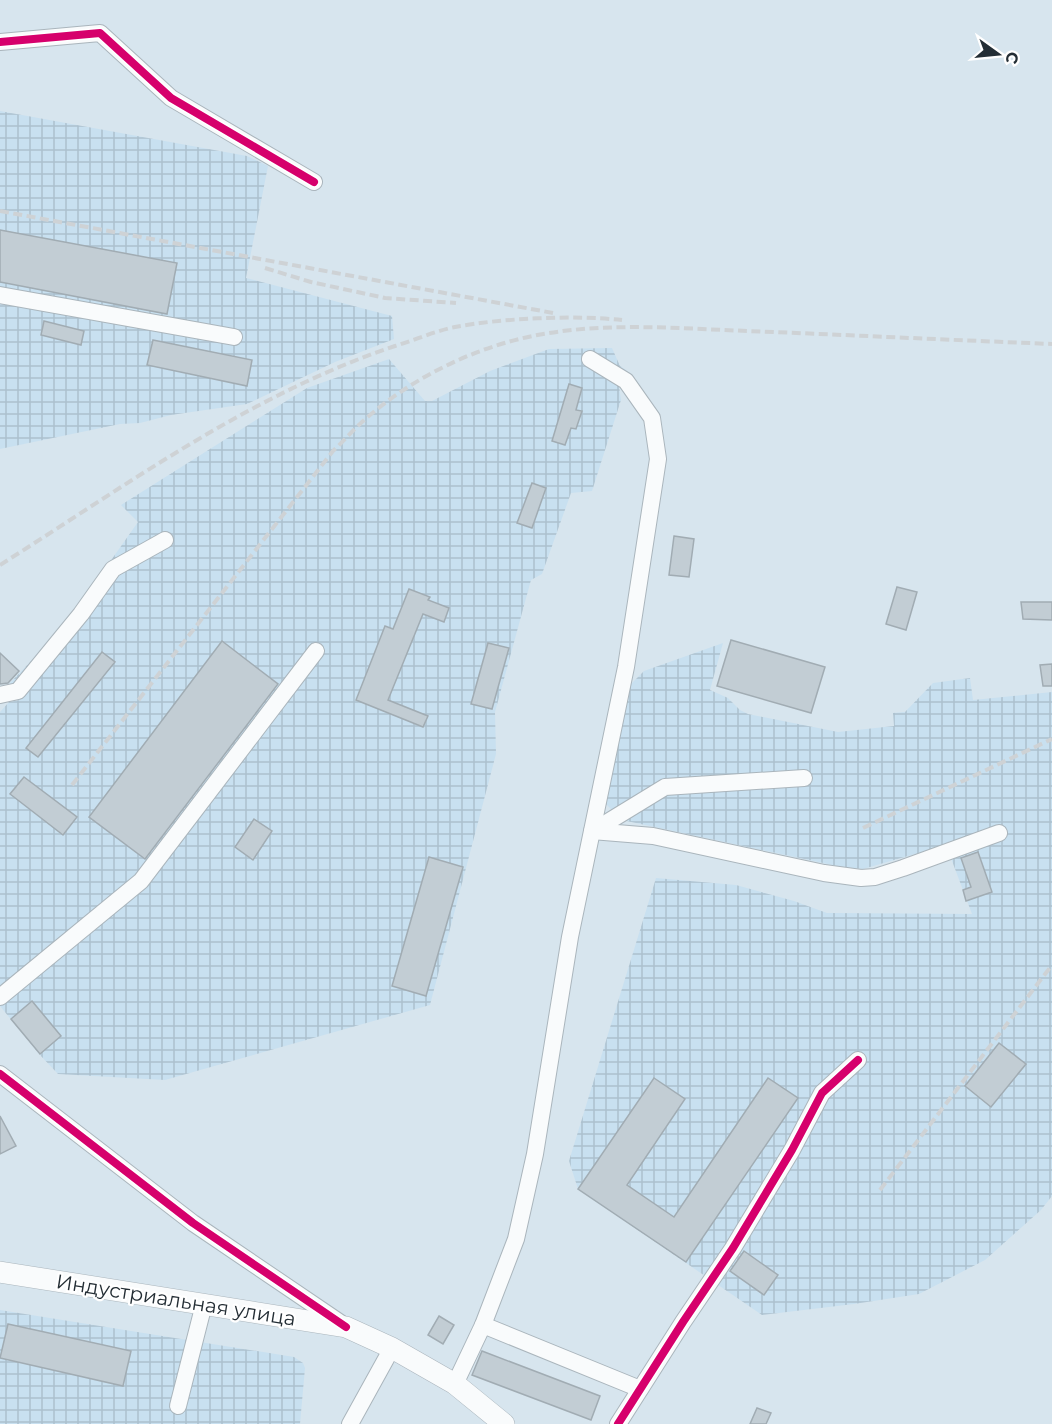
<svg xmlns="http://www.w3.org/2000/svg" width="1052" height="1424" font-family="Montserrat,sans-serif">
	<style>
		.industrial { fill: url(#industrial-grid) }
		.building { fill: #c2cdd4; stroke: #a1acb3; stroke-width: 1.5 }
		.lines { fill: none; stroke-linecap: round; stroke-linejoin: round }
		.minor-casing { stroke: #aab5bc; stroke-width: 18 }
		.major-casing { stroke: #aab5bc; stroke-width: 22 }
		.minor { stroke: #f9fbfc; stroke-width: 16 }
		.major { stroke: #f9fbfc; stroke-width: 21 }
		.rail { stroke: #ced2d5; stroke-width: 4; stroke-dasharray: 9 4.5; stroke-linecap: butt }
		.cycleway-casing { stroke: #fff; stroke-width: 11 }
		.cycleway { stroke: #d6006c; stroke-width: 8 }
		.labels { text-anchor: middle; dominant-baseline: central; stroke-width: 4.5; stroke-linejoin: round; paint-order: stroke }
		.street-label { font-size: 20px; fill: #242e35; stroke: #fff }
	</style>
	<defs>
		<pattern id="industrial-grid" width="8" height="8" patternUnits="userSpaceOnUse" patternTransform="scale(1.5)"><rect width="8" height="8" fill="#c8e0f0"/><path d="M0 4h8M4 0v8" fill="none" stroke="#acc0ce"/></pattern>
	</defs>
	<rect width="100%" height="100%" fill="#d7e5ee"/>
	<g class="industrial">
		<polygon points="0,111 247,156 268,166 246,278 392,316 394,339 335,362 247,404 171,415 140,423 120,424 0,449"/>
		<polygon points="612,348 620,366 626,370 630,376 619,386 621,400 592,491 571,493 542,574 531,580 495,712 496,754 430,1005 165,1080 58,1074 40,1055 0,1006 0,712 9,702 20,700 7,686 64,627 138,522 121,505 307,388 389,359 425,401 432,401 490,371 549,349"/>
		<polygon points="723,643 710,690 728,698 740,710 748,714 838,732 894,726 893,713 905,712 933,683 970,678 973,700 1052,692 1052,1196 1041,1210 985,1260 919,1294 854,1304 762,1315 578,1189 569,1161 656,878 736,885 794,901 827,913 972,914 946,845 863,869 837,866 622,820 606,804 628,687 644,671"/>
		<polygon points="0,1310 294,1357 303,1363 305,1368 300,1424 0,1424"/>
	</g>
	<g class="building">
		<polygon points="0,230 177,263 167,314 0,282"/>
		<polygon points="44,321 84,331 81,345 41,335"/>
		<polygon points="153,340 252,360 247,386 147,365"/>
		<polygon points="569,384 582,388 576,410 582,411 576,429 571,428 565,445 552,441"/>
		<polygon points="532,483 546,488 532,528 517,523"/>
		<polygon points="674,536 694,539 689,577 669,575"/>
		<polygon points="897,587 917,592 906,630 886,624"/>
		<polygon points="409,589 430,597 428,600 449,608 444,622 423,614 388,700 428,716 423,727 356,700 385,626 393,629"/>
		<polygon points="1021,602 1052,602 1052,620 1023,619"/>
		<polygon points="731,640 825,667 811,713 717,686"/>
		<polygon points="222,641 278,684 145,859 89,817"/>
		<polygon points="488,643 509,648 492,709 471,704"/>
		<polygon points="102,652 115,662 38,757 26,748"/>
		<polygon points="0,653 19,671 8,683 0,684"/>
		<polygon points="1052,664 1052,686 1043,686 1040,665"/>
		<polygon points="24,777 77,817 63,835 10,794"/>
		<polygon points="254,819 272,831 253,860 235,847"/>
		<polygon points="978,852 992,892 966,901 963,890 971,887 961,858"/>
		<polygon points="429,857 463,867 426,996 392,986"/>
		<polygon points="32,1001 61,1036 40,1054 11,1019"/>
		<polygon points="999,1043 1026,1064 991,1107 965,1086"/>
		<polygon points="654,1078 685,1099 627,1185 674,1217 768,1078 798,1098 686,1262 578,1189"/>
		<polygon points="0,1116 16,1146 0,1154"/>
		<polygon points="744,1251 778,1275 764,1295 730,1271"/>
		<polygon points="439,1316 454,1325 443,1344 428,1335"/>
		<polygon points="8,1324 131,1351 123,1386 0,1358"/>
		<polygon points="482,1351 600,1396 591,1420 472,1375"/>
		<polygon points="757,1408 771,1413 766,1424 750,1424"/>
	</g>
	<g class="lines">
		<g class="minor-casing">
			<g id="minor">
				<polyline points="0,42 100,33 171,98 314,182"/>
				<polyline points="0,295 234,337"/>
				<polyline points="0,695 18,691 81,614 113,569 165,540"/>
				<polyline points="592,831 653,836 824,873 861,878 875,877 903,868 999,833"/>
				<polyline points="593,831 665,787 804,778"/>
				<polyline points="0,997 141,881 316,651"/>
				<polyline points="0,1074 193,1223 345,1326"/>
				<polyline points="483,1325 640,1389"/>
				<polyline points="455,1384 483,1325 516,1239 535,1154 570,937 626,667 658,459 652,418 626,381 590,359"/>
				<polyline points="178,1406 204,1304"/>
				<polyline points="350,1424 392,1348"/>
				<polyline points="618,1424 683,1322 733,1248 792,1150 822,1093 858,1060"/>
			</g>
		</g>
		<g class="major-casing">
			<polyline id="major" points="0,1272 346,1327 392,1348 455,1384 504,1424"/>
		</g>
		<use href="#minor" class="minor"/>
		<use href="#major" class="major"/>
		<g class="rail">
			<polyline points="0,211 553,313"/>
			<polyline points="265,268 311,282 385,298 456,303"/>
			<path d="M0,565C127,485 251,394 395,346C415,340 435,331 455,327C502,318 575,315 622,320"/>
			<path d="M72,785L333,451C343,442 352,431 362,422C403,385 455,357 508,342C585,320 669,328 748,331C849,335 951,340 1052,344"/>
			<polyline points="863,828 1052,739"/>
			<polyline points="880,1190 1052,965"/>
		</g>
		<g class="cycleway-casing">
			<g id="cycleway">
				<polyline points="0,42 100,33 171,98 314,182"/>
				<polyline points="0,1074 193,1223 346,1327"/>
				<polyline points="618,1424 683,1322 733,1248 792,1150 822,1093 858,1060"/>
			</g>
		</g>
		<use href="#cycleway" class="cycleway"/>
	</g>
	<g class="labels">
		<g class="street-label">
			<text transform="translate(176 1300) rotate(9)">Индустриальная улица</text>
		</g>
	</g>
	<g transform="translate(998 54) rotate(105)" stroke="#ffffff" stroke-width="4.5" paint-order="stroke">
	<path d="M0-4.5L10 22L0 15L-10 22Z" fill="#242e35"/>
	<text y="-9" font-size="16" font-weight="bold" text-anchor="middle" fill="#242e35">С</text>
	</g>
</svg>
